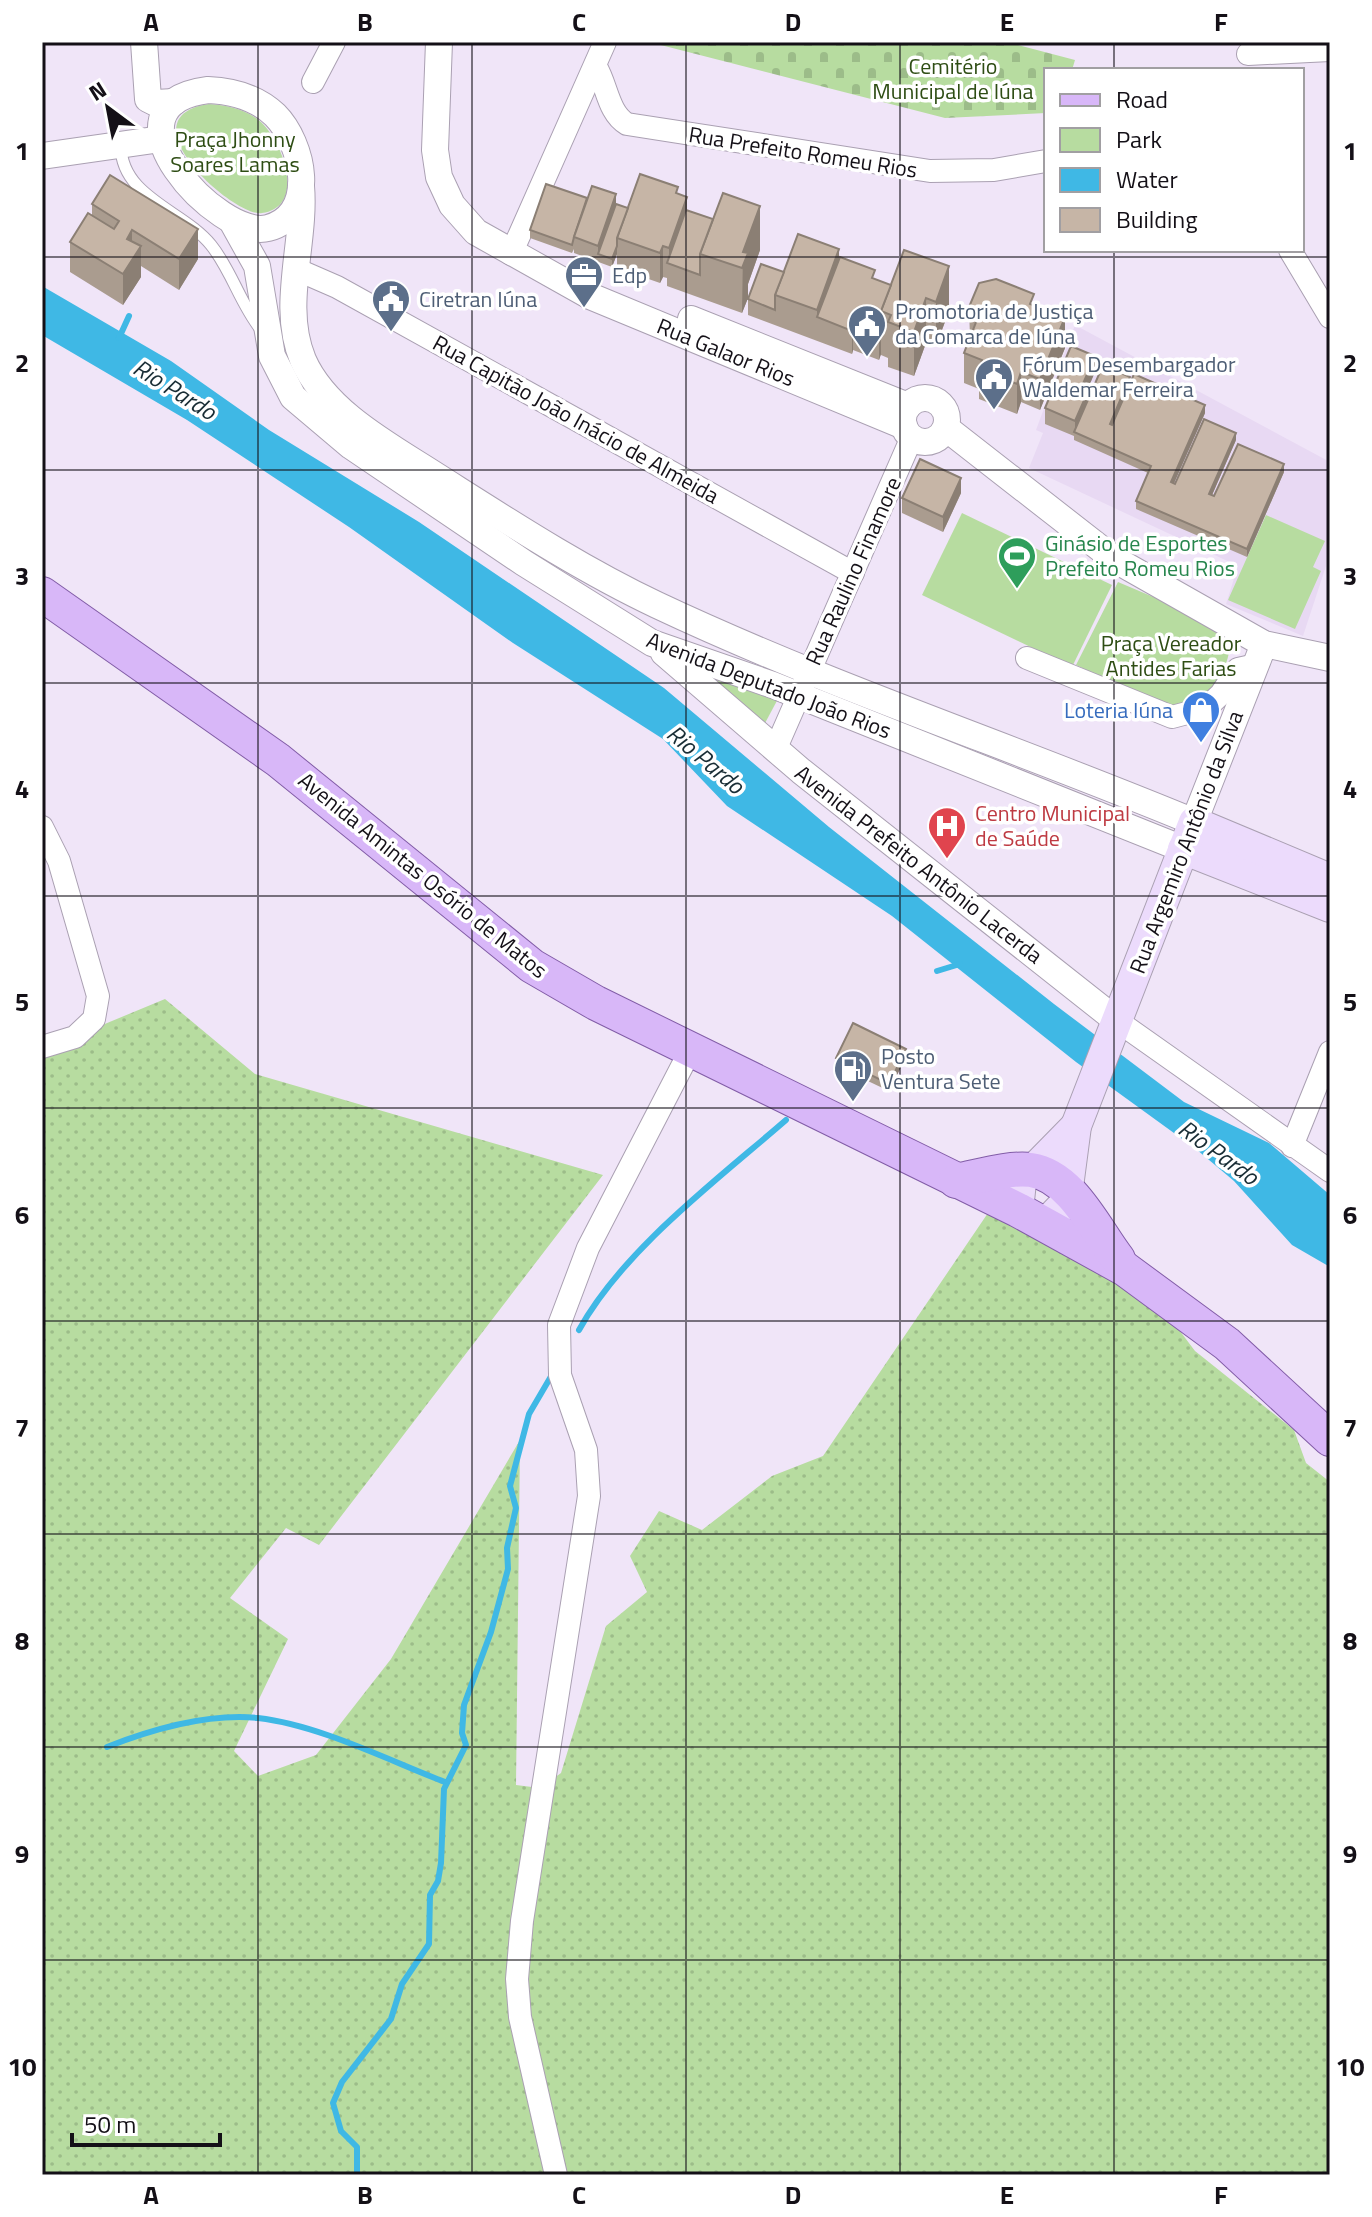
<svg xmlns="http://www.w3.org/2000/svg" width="1372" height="2217" font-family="'Titillium Web',sans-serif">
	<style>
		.built { fill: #e8d9f3 }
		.grass { fill: url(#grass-dots) }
		.cemetery { fill: url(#cemetery-stones) }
		.park { fill: #b7dca0 }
		.water { fill: #3fb8e5 }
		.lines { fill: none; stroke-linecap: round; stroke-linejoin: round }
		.stream { stroke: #3fb8e5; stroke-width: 6 }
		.service-casing { stroke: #aaa0b2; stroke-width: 13 }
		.minor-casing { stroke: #aaa0b2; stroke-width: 24 }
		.tertiary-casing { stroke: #aaa0b2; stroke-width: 28 }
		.secondary-casing { stroke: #aaa0b2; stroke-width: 32 }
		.primary-casing { stroke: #825da7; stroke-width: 36 }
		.service { stroke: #fff; stroke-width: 11 }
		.minor { stroke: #fff; stroke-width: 22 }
		.tertiary { stroke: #fff; stroke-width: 26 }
		.secondary { stroke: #ecdbfc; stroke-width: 30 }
		.primary { stroke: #d8b7f8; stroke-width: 34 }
		.wall { fill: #aa9c8f }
		.shaded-wall { fill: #8b7f74 }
		.building { fill: #c6b5a6; stroke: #8b7f74; stroke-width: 2 }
		.grid { fill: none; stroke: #141017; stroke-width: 2; stroke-opacity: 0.55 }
		.labels { text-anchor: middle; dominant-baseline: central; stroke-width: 7; stroke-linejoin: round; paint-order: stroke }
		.park-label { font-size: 22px; fill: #2e4d14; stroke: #fff }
		.street-label { font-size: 22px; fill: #141017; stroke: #fff }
		.service-label { font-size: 22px; fill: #4e5e75; stroke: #fff; text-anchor: start }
		.leisure-label { font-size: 22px; fill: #27864d; stroke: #fff; text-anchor: start }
		.shop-label { font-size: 22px; fill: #366cbe; stroke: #fff; text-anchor: end }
		.health-label { font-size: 22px; fill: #be3a42; stroke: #fff; text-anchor: start }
		.water-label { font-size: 24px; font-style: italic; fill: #192d35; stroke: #fff }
		.neatline { fill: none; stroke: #141017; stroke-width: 3 }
		.grid-label { font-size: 26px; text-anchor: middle; font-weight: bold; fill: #141017 }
	</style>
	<defs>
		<pattern id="grass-dots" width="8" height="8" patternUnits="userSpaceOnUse" patternTransform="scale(2)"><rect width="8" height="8" fill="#b7dca0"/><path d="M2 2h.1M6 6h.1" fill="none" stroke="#9cbc89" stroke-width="1.8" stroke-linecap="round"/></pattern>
		<pattern id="cemetery-stones" width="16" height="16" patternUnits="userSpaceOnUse" patternTransform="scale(2)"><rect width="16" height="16" fill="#b7dca0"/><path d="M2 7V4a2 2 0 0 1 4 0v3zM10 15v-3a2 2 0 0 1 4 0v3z" fill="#9cbc89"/></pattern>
	</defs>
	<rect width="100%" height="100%" fill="#f0e5f8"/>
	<polygon class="built" points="1075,325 1330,462 1326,566 1303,636 1226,604 1238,566 1029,468 1043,433 1036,430"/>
	<polygon class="grass" points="165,999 255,1074 603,1175 319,1545 286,1528 230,1598 288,1639 234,1751 258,1776 316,1755 391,1659 520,1440 516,1785 540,1788 561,1773 606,1626 647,1592 630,1556 659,1511 702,1530 772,1476 823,1456 990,1210 1161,1306 1195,1351 1294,1430 1306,1463 1330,1482 1330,2175 42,2175 42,1045 83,1033"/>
	<polygon class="cemetery" points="649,42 1006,42 1075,60 1072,70 1046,70 1046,113 945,118"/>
	<g class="park">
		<path d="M209,104C225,105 241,108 256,118C281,135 309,206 262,213C235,218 121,117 209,104Z"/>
		<polygon points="962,513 1112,585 1072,667 922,595"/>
		<polygon points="1266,515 1325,541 1313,567 1321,571 1295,629 1228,600"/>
		<path d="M1118,582L1217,624C1232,640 1232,649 1224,669C1218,684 1212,701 1194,707C1166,714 1103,677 1076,665Z"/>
		<polygon points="697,669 779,697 764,725"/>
	</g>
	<polygon class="water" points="42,286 171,361 269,430 419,522 664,688 829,827 1054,1004 1184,1102 1269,1143 1330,1195 1330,1267 1292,1245 1234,1181 1196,1149 1076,1062 892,916 727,806 663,739 513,643 349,527 187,420 42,335"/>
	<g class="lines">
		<g class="stream">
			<polyline points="119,338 129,316"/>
			<polyline points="937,971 960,964"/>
			<path d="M579,1330C623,1250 717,1180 786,1120"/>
			<path d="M107,1747C153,1729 207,1713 258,1718C319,1725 388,1760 445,1782"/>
			<polyline points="357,2175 357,2147 341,2131 333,2103 342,2082 391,2019 402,1984 429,1944 430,1895 438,1881 441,1863 444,1789 466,1745 462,1733 464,1705 491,1632 508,1569 507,1548 516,1508 510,1486 529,1414 553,1373"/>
		</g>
		<g class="service-casing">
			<path id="service" d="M121,146C121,197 184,211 211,245C232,271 240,304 262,331"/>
		</g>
		<g class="minor-casing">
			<g id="minor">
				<polyline points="1248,54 1330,50"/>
				<path d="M596,67C607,85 608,113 627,124L930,171L994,170L1046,161"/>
				<polyline points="313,82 334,42"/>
				<polyline points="1290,250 1330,317"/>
				<polyline points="511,254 605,42"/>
				<polyline points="298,270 337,287 853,573"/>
				<polyline points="1027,658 1172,717 1206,708 1221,694 1238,669 1256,665"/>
				<polyline points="775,750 912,437"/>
				<polyline points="42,827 59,861 98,996 94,1019 75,1037 42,1047"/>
				<polyline points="1116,1020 1330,1171"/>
				<polyline points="1292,1146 1330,1052"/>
				<polyline points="556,2175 520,2017 517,1979 522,1921 589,1496 586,1450 560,1375 559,1325 588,1248 691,1049"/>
			</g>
		</g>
		<g class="tertiary-casing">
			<g id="tertiary">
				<polyline points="144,42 148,99 156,103 174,102"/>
				<polyline points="439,42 435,150 439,177 452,205 476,232 590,296 904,426"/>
				<path d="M208,90C233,91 256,97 275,115C303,143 319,214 268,228C219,241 93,105 208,90Z"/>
				<polyline points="42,156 161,139"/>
				<path d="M301,186C306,242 280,306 303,360C326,413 392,447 438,477C509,522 581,569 657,605C831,687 1016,748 1194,822L1264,644"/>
				<polyline points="233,223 257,266 272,356 293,397 351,446 524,563 652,643 773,685 1183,849"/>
				<polyline points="691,319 908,406"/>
				<circle cx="925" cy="420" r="22"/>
				<polyline points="946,428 1114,559 1264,644 1330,658"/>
				<polyline points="664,653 801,771 1116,1020"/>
			</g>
		</g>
		<g class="secondary-casing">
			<g id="secondary">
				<polyline points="1183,849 1330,907"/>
				<polyline points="1018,1210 1021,1182 1076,1126"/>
				<polyline points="1044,1225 1066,1202 1076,1126 1194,822 1330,879"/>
			</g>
		</g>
		<g class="primary-casing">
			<g id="primary">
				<polyline points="42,594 278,760 532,966 596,1003 1018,1210 1125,1269 1227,1344 1330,1439"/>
				<path d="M956,1181C978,1177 1009,1167 1031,1170C1072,1176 1096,1231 1118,1259"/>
			</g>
		</g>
		<use href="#service" class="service"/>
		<use href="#minor" class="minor"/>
		<use href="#tertiary" class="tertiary"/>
		<use href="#secondary" class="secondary"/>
		<use href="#primary" class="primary"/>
	</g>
	<g class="wall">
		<polygon points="678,194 687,210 760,250 748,284 748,298 742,313 667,286 667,278 663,277 660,283 617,268 617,254 612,267 574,253 574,249 572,253 530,238 530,230 587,198 616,204 628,208"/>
		<polygon points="92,204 198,259 179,290 141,266 141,277 123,305 70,272 70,242 92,215"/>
		<polygon points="904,250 949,311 936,346 926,343 914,376 888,367 888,358 881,355 881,354 879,360 853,350 852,354 748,315 748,299 784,272 839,258 875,280 891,285"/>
		<polygon points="1034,305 1065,348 1040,410 1021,402 1017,414 979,399 979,389 964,383 964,353 970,338 969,307"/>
		<polygon points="1095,372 1088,388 1089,398 1130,384 1205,413 1174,483 1175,484 1236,440 1212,495 1214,496 1284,472 1247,557 1136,509 1136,501 1148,473 1074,440 1074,436 1045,424 1045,408"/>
		<polygon points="961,493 943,532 902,513 902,498"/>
		<polygon points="906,1057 889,1091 836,1066 836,1058"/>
	</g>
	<g class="shaded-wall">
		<polygon points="616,194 616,210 598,254 598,261 598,246"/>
		<polygon points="687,197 687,228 669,264 669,248"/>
		<polygon points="760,206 760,250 748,284 748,298 742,313 743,252"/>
		<polygon points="198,229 198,259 179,290 179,259"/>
		<polygon points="132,230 132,259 141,246 141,277 123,305 123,274 127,239"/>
		<polygon points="617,246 617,254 612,267 612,259"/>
		<polygon points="663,246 663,277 660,283 660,253"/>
		<polygon points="839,249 839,280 817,317 817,340 817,310"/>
		<polygon points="949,266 949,311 936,346 936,302"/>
		<polygon points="926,298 926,343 914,376 914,332"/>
		<polygon points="1065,317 1065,348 1040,410 1040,379"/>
		<polygon points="853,327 853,350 852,354 852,331"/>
		<polygon points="881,331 881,354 879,360 879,336"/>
		<polygon points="1095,356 1095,372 1082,402 1082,386"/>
		<polygon points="1021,372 1021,402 1017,414 1017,384"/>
		<polygon points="1130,377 1130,385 1110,432 1110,424"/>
		<polygon points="1089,389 1089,404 1075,433 1075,421"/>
		<polygon points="1205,405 1205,413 1171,490 1171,482"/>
		<polygon points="1236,433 1236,440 1209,502 1209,494"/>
		<polygon points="1284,464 1284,472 1247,557 1247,549"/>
		<polygon points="961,478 961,493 943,532 943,517"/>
		<polygon points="906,1049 906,1057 889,1091 889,1084"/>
	</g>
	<g class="building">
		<polygon points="640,174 678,187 676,193 687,197 669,248 663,246 660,253 617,238"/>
		<polygon points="110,175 198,229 179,259 132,230 127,239 141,246 123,274 70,242 88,213 114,229 119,221 92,204"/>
		<polygon points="546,184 587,198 574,237 572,245 530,230"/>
		<polygon points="592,186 616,194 598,246 574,237"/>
		<polygon points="723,193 760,206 743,252 748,253 742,268 700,254"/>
		<polygon points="616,204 628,208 617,238 617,246 612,259 598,254"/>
		<polygon points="686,210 713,219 700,254 700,275 667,263"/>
		<polygon points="798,234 839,249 817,310 775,295"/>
		<polygon points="904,250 949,266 936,302 926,298 914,332 888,322 891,315 881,311"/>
		<polygon points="840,257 875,270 872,278 891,285 881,311 881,331 879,336 853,327 852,331 817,317"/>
		<polygon points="761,264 784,272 775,295 775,310 748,299"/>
		<polygon points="996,279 1034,294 1030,304 1065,317 1040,379 1021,372 1017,384 979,369 982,360 964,353 980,312 969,307 979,283"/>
		<polygon points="1071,346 1095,356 1082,386 1089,389 1075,421 1045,408"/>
		<polygon points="1103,365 1130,377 1110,424 1112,425 1134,374 1205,405 1171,482 1175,484 1204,419 1236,433 1209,494 1214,496 1238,444 1284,464 1247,549 1136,501 1151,466 1074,432"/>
		<polygon points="920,459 961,478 943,517 902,498"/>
		<polygon points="853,1023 906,1049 889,1084 836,1058"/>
	</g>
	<path class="grid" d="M258,42V2175M472,42V2175M686,42V2175M900,42V2175M1114,42V70M1114,250V2175M42,257H1330M42,470H1330M42,683H1330M42,896H1330M42,1108H1330M42,1321H1330M42,1534H1330M42,1747H1330M42,1960H1330"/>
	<defs>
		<g id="office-pin" transform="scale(2)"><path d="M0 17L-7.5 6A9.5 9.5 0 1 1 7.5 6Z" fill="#5c6f8a" stroke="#fff"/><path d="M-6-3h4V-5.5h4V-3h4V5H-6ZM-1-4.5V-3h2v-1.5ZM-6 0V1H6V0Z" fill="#fff"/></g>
		<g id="civic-pin" transform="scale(2)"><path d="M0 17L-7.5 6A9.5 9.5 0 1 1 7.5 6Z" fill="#5c6f8a" stroke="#fff"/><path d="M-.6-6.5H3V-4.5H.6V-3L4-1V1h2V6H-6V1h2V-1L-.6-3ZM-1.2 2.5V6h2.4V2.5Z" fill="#fff"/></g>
		<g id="stadium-pin" transform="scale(2)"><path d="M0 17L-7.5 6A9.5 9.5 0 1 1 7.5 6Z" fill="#2e9e5b" stroke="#fff"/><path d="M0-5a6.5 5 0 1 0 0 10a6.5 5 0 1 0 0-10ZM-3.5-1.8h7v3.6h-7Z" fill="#fff"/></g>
		<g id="shop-pin" transform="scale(2)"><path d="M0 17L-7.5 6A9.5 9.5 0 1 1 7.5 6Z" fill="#3f7fe0" stroke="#fff"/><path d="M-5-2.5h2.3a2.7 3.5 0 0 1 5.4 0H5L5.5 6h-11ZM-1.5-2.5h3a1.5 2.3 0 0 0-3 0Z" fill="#fff"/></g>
		<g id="hospital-pin" transform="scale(2)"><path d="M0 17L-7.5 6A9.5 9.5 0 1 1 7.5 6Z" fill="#e0444e" stroke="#fff"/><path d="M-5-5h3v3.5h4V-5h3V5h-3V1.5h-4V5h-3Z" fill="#fff"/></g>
		<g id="fuel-pin" transform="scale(2)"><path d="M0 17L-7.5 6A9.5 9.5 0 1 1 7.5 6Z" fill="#5c6f8a" stroke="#fff"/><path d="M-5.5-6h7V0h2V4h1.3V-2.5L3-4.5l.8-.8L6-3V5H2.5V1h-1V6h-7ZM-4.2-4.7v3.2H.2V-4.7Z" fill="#fff"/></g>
	</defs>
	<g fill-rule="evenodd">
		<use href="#office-pin" x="584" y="275"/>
		<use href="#civic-pin" x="391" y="299"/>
		<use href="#civic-pin" x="867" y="324"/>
		<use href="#civic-pin" x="994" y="377"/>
		<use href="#stadium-pin" x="1017" y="556"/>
		<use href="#shop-pin" x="1201" y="710"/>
		<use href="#hospital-pin" x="947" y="826"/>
		<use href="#fuel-pin" x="853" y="1069"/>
	</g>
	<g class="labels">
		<g class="park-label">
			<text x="953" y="66">Cemitério<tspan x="953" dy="25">Municipal de Iúna</tspan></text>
			<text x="235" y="139">Praça Jhonny<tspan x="235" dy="25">Soares Lamas</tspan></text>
			<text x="1171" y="643">Praça Vereador<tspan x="1171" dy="25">Antides Farias</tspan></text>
		</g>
		<g class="street-label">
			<text transform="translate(803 152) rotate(9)">Rua Prefeito Romeu Rios</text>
			<text transform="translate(726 352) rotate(22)">Rua Galaor Rios</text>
			<text transform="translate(576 419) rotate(29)">Rua Capitão João Inácio de Almeida</text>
			<text transform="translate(853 571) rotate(-66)">Rua Raulino Finamore</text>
			<text transform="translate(769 685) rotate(21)">Avenida Deputado João Rios</text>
			<text transform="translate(1186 842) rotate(-69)">Rua Argemiro Antônio da Silva</text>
			<text transform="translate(919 864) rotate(38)">Avenida Prefeito Antônio Lacerda</text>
			<text transform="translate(423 875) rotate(39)">Avenida Amintas Osório de Matos</text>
		</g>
		<g class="service-label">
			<text x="612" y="275">Edp</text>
			<text x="419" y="299">Ciretran Iúna</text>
			<text x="895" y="311">Promotoria de Justiça<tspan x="895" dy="25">da Comarca de Iúna</tspan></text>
			<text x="1022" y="364">Fórum Desembargador<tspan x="1022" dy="25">Waldemar Ferreira</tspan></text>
			<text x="881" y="1056">Posto<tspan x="881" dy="25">Ventura Sete</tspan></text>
		</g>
		<g class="leisure-label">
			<text x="1045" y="543">Ginásio de Esportes<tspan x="1045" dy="25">Prefeito Romeu Rios</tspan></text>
		</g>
		<g class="shop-label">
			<text x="1173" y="710">Loteria Iúna</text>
		</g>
		<g class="health-label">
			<text x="975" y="813">Centro Municipal<tspan x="975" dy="25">de Saúde</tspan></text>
		</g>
		<g class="water-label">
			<text transform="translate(175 389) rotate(32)">Rio Pardo</text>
			<text transform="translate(706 759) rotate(40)">Rio Pardo</text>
			<text transform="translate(1219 1152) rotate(36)">Rio Pardo</text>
		</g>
	</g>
	<rect width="1372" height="2217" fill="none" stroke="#ffffff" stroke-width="88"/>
	<rect x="1044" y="68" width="260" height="184" fill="#ffffff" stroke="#a19fa2" stroke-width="2"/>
	<rect x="1060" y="94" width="40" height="12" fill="#d8b7f8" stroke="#a19fa2" stroke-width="2"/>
	<text x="1116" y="108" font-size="24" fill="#141017">Road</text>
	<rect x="1060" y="128" width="40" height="24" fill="#b7dca0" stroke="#a19fa2" stroke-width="2"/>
	<text x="1116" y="148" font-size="24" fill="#141017">Park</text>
	<rect x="1060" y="168" width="40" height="24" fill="#3fb8e5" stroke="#a19fa2" stroke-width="2"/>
	<text x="1116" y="188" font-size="24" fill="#141017">Water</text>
	<rect x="1060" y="208" width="40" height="24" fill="#c6b5a6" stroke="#a19fa2" stroke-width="2"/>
	<text x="1116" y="228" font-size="24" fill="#141017">Building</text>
	<g transform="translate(108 108) rotate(328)" stroke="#ffffff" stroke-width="6" paint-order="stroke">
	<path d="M0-6L14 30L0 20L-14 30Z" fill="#141017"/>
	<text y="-12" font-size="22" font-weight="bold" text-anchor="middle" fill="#141017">N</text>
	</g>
	<path d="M72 2133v12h148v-12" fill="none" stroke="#141017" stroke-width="4"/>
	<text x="84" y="2133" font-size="24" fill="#141017" stroke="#ffffff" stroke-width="6" paint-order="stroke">50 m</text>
	<rect x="44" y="44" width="1284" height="2129" class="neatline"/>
	<g class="grid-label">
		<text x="151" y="31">A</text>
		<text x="365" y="31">B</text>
		<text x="579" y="31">C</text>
		<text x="793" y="31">D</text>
		<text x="1007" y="31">E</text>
		<text x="1221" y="31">F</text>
		<text x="22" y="160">1</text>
		<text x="1350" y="160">1</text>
		<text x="22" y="372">2</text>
		<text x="1350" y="372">2</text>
		<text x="22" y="585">3</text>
		<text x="1350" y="585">3</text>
		<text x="22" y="798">4</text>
		<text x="1350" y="798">4</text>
		<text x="22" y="1011">5</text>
		<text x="1350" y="1011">5</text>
		<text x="22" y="1224">6</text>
		<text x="1350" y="1224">6</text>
		<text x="22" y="1437">7</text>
		<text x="1350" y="1437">7</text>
		<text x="22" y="1650">8</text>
		<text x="1350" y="1650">8</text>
		<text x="22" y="1863">9</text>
		<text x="1350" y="1863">9</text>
		<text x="22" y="2076">10</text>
		<text x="1350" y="2076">10</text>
		<text x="151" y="2204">A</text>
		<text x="365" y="2204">B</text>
		<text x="579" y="2204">C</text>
		<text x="793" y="2204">D</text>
		<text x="1007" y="2204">E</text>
		<text x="1221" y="2204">F</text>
	</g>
</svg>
